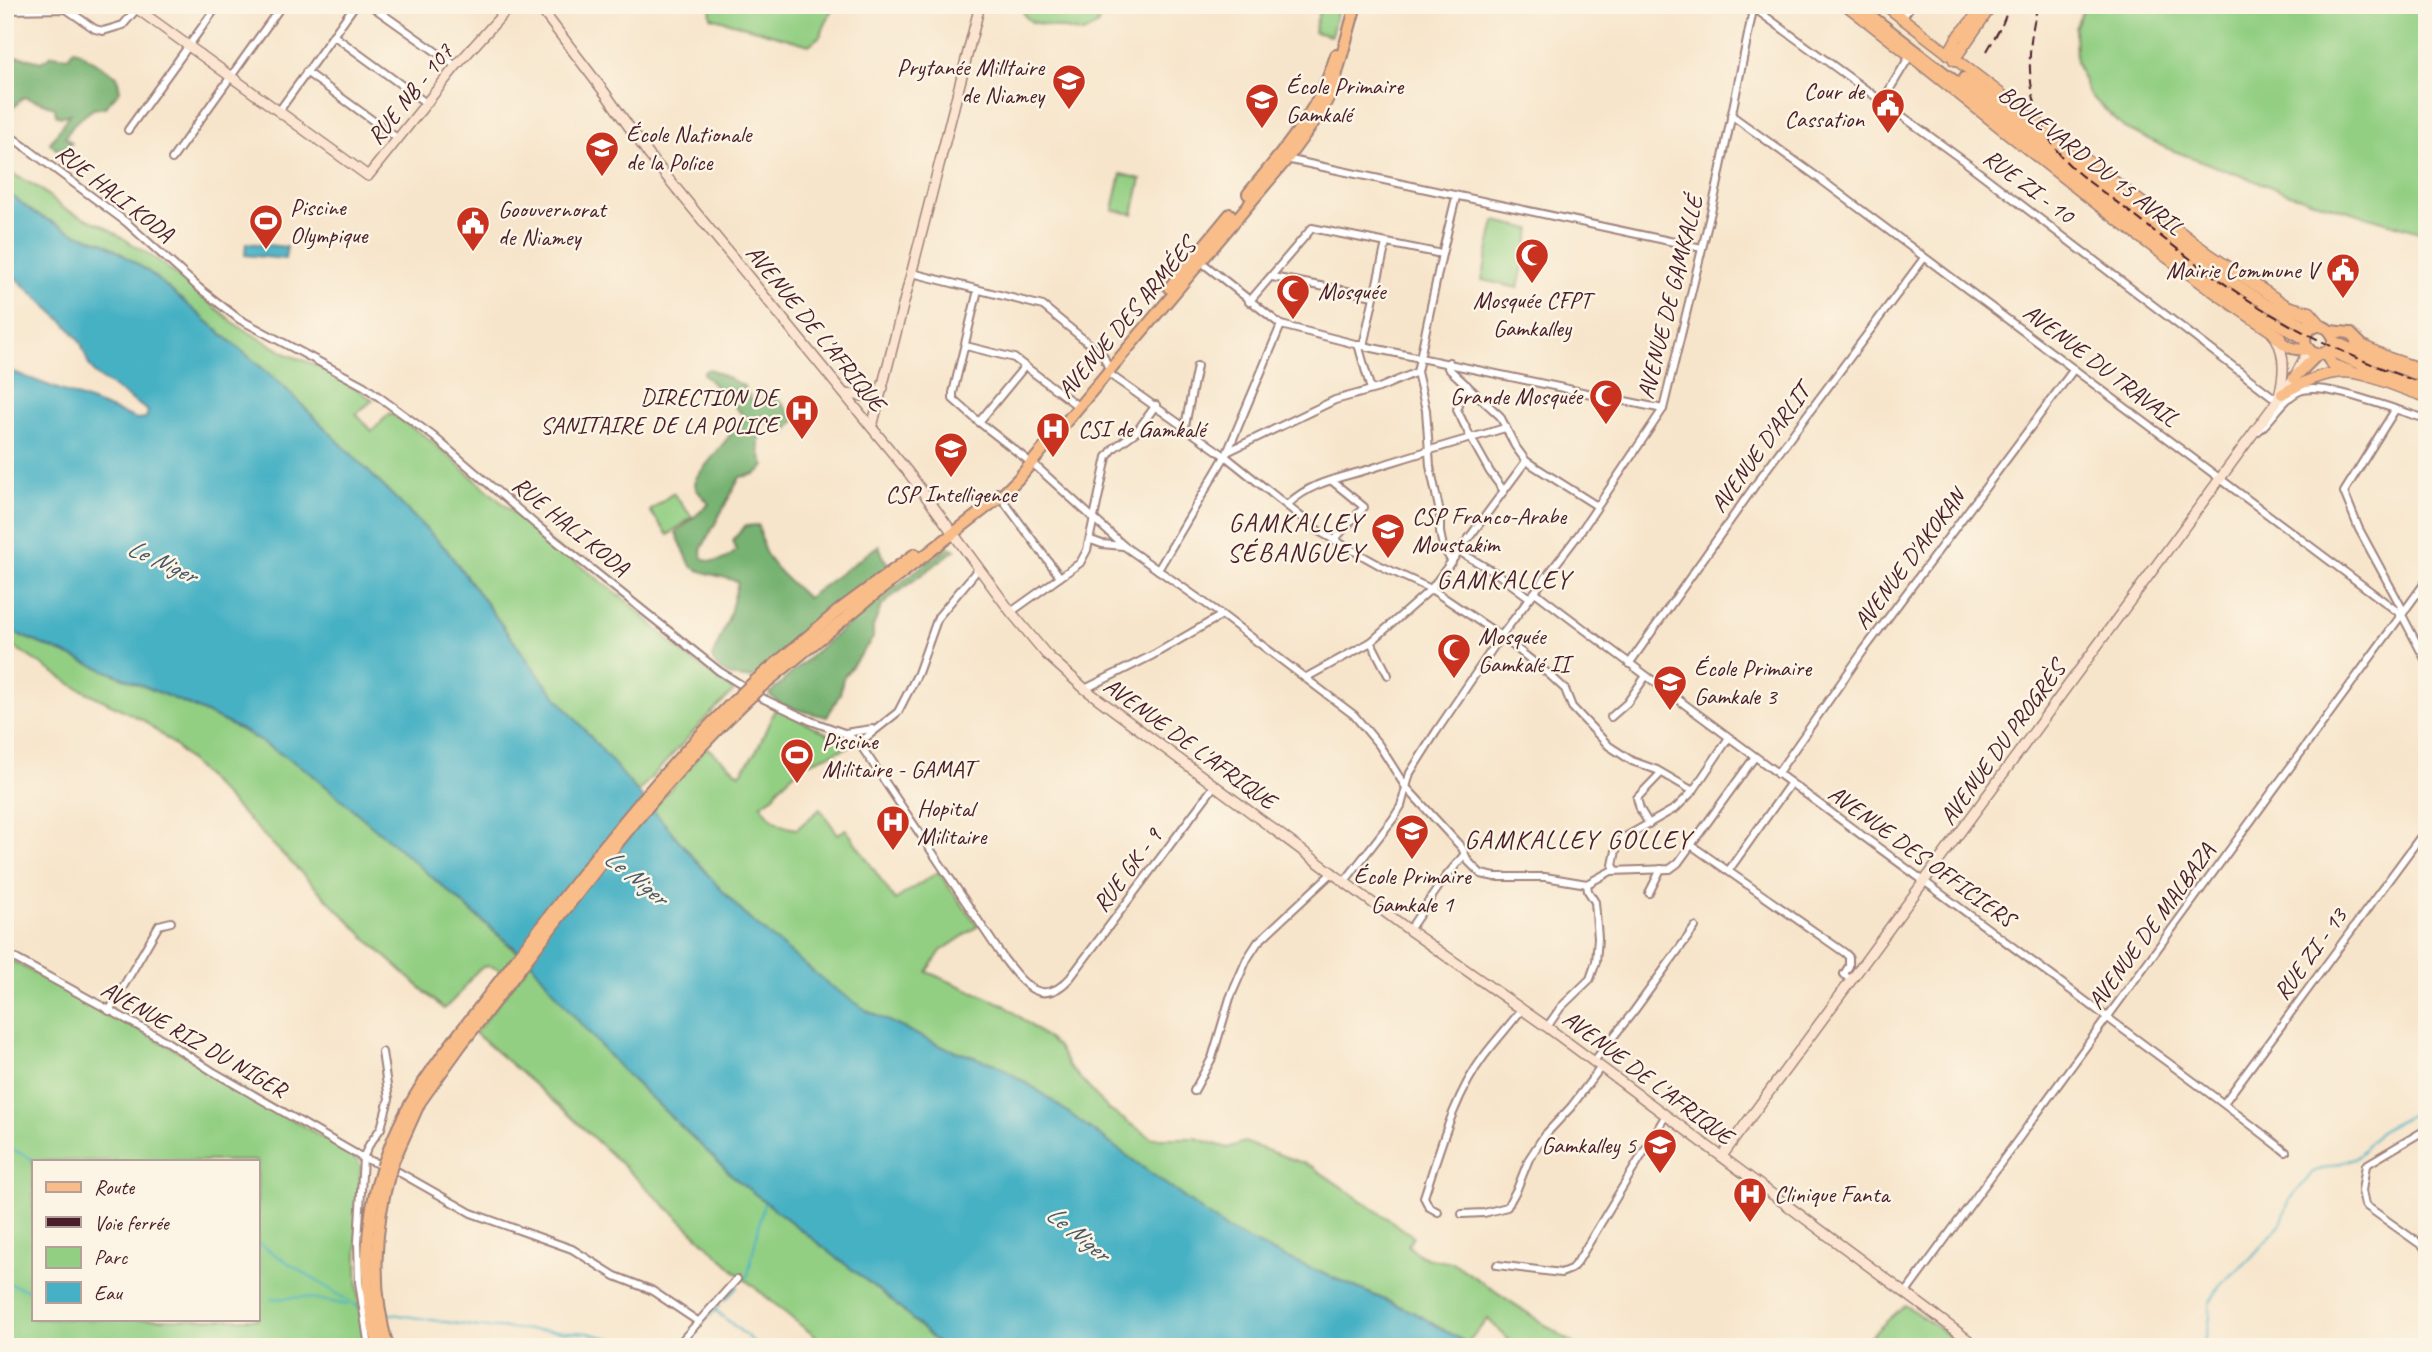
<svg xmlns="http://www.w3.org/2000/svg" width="2432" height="1352" font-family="Caveat,sans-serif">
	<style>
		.green { fill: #93cf83; stroke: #6e7757; stroke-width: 2; fill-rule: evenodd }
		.forest { fill: #76b271; stroke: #60684e; stroke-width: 2 }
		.water { fill: #46b1c4; stroke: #486878; stroke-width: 2 }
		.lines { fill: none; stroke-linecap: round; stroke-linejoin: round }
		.stream { stroke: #46b1c4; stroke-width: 2 }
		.street-casing { stroke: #a0827b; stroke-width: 10 }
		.secondary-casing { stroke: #a0827b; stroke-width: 12 }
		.primary-casing { stroke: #a0827b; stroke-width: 13 }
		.highway-casing { stroke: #a0827b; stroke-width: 14 }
		.street { stroke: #fff; stroke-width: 6 }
		.secondary { stroke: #fce5d0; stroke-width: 9 }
		.primary { stroke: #f8bd89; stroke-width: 10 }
		.highway { stroke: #f8bd89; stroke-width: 10 }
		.rail { stroke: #4a1f2b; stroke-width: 2; stroke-dasharray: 10 5; stroke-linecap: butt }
		.highway-bridge-casing { stroke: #a0827b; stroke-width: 14; stroke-linecap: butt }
		.highway-bridge { stroke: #f8bd89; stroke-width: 10 }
		.labels { text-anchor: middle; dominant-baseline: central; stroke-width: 5; stroke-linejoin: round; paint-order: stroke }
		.poi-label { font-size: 24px; fill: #4a1f2b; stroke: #fcf5e5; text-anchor: start }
		.street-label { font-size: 24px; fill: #4a1f2b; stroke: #fcf5e5 }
		.neighbourhood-label { font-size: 26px; letter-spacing: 2px; fill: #4a1f2b; stroke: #fcf5e5 }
		.water-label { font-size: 26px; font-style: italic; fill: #485968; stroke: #fcf5e5 }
	</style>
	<rect width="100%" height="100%" fill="#fcf5e5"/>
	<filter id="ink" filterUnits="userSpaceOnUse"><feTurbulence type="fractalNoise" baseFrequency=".0143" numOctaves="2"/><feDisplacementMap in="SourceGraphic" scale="14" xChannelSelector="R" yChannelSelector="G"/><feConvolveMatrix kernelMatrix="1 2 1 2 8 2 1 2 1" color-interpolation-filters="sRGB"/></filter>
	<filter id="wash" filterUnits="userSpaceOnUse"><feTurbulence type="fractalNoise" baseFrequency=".00686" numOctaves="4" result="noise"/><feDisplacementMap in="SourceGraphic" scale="28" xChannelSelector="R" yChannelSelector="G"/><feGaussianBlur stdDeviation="1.57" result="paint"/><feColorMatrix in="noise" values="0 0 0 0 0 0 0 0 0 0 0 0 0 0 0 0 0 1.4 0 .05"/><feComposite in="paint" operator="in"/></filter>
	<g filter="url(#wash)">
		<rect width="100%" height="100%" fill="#f7e5cb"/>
		<g class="green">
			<polygon points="710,5 834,5 820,36 809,45 711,17"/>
			<polygon points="1019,5 1101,5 1098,25 1083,33 1032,22 1026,17"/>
			<polygon points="1321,5 1339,5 1331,36 1314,32"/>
			<polygon points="2085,5 2427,5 2427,234 2293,195 2174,151 2124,128 2089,94 2076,62 2075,28"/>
			<polygon points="5,170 39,188 64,209 102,225 159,261 238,326 289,355 329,370 373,400 356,414 372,431 390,413 428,438 525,523 633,606 682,653 734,691 709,715 638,792 593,743 543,681 446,549 282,385 149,272 105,243 74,233 34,213 5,190"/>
			<polygon points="1121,174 1141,179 1133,214 1113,210"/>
			<polygon points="1495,221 1531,229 1518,288 1482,280"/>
			<polygon points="673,493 692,517 668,535 650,511"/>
			<path d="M5,629L187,704L241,730L307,770L382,833L517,952L502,972C480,955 472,979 460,993C455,999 449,1004 444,1009L374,946L173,744L143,720L76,687L5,641Z"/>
			<path d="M776,707L851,746L803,765L778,788L775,795L761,805C771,819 779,827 797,829L820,809L838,834L846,829L895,900L938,872L978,926L941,951L927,972L1003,1004L1058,1047L1068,1065L1108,1109L1152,1138H1196L1228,1148L1244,1142L1311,1166L1413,1236L1408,1245C1420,1259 1434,1261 1452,1262L1578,1347H1516L1488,1319L1467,1343L1413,1312L1273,1252L1228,1230L1036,1089L995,1064L943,1047L869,1012L828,984L748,918L716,885L652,810L706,747L740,774L758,748Z"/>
			<path d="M5,957L169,1046L354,1156L361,1166C358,1228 352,1285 366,1347H5ZM33,1161H257V1319H33Z"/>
			<polygon points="531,961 568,1009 621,1069 737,1180 890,1299 942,1347 830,1347 799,1324 735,1271 566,1112 475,1033"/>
			<polygon points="1905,1305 1961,1344 1958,1347 1858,1347"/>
		</g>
		<g class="forest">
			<path d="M8,47V56L21,57L41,62L52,55L68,57L74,49L117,76L120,91L105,107L93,109L76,122L65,137L72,143L64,149H56L50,143L70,114L60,117L56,115L55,108C51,105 28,98 23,97L14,107L10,109L5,103V49Z"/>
			<path d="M710,369L744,386L751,399L757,404L761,403L766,394C786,399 784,412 796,419L785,433L780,432L772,421L762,424C758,440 757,451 765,466C758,475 751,475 740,477L701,550L702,558C713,565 729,560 736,550L733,540L745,526L758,525C761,532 761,539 763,547C770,567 792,583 807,598L879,545L884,559L890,566L755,677C739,680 718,676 712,658L729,617L738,582C723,575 705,576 691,566L676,533L709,504C703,495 692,491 696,478L739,424L743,421L744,416L703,374L704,371Z"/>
			<path d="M949,547L955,550L890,598L881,607L873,627V638L843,678L840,694L827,717C809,712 781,709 769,694C826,641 885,591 949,547Z"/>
		</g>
		<g class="water">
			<polygon points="5,190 34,213 74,233 105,243 149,272 282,385 446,549 543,681 717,885 748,918 828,984 869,1012 943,1047 995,1064 1036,1089 1228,1230 1273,1252 1413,1312 1473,1347 942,1347 890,1299 737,1180 621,1069 568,1009 531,962 307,770 242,730 187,704 5,629 5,369 137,419 146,418 148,411 97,376 89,365 81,343 66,324 5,268"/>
			<polygon points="246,243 287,247 285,259 245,255"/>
		</g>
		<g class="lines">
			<g class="stream">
				<polyline points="5,1146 36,1161"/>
				<polyline points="257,1243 358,1307"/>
				<polyline points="744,1280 748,1275 764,1203"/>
				<polyline points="5,1282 33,1292"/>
				<polyline points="257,1299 263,1299"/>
				<polyline points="271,1299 305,1297 348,1305"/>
				<polyline points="725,1300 738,1286"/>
				<polyline points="715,1310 760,1347"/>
				<polyline points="385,1313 479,1327 588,1333 647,1347"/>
				<polyline points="5,1341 43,1347"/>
				<polyline points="681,1347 720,1305"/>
				<polyline points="2200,1347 2206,1336 2210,1318 2209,1305 2219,1286 2248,1261 2281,1224 2289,1201 2313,1172 2356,1158 2381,1131 2427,1106"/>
			</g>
		</g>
	</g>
	<g filter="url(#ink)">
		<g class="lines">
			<g class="street-casing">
				<g id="street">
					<polyline points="370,5 456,66"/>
					<polyline points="1894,5 1905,13"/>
					<polyline points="1754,8 1968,164 2277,400"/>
					<polyline points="5,10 66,9 95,29 103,31 123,25 140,5"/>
					<polyline points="1902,19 1911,5"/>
					<polyline points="333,35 426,103"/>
					<polyline points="306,72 397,138"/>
					<polyline points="1882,102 1911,54"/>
					<polyline points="279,111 355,5"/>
					<polyline points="1731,115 1816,176 2402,615 2427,663"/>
					<polyline points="128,130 218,5"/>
					<path d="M5,132L126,222L199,288L239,319L364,386L433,436L535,524L719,671L764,699L811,721L844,733L859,743L1004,959C1023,984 1042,1009 1070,978L1215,785"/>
					<polyline points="172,159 282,5"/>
					<polyline points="1286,159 1702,248"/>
					<polyline points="1442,254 1417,372 1426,410 1430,466 1440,513 1440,532 1443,547 1452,562"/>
					<polyline points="1199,260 1281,325 1363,346 1663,409"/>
					<polyline points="912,273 1043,306 1103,355 1112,376 1225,456 1320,532 1381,566 1431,589 1501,636 1551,676 1565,689 1572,707 1609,746 1632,761 1657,770 1693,791"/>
					<polyline points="1272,277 1374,296"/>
					<polyline points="978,290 953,393 953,399 979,422 1039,469 1124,546 1222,615 1354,715 1379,745 1405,786 1462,848 1468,861 1481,874 1495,877 1545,877 1587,884 1611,871 1670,869 1678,863 1691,845"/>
					<polyline points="1249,302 1312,228 1442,254 1456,197"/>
					<polyline points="1358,344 1371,390"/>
					<polyline points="966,346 1014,358 1079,407"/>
					<polyline points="1363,346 1386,243"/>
					<polyline points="1467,385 1461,392 1457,410 1471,438 1505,428"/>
					<polyline points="2395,410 2344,492 2359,529 2404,612"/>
					<polyline points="979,422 1025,366"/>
					<polyline points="1185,426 1197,366"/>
					<path d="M2257,432C2272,421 2283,398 2300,391C2324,381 2399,412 2427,419"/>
					<polyline points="1229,451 1335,400 1379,388 1417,372"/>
					<polyline points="1526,461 1597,506"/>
					<polyline points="1332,481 1364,507 1334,540"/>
					<polyline points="997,492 1060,577 1011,612"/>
					<path d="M1287,505C1313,480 1343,478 1376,467C1408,457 1439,447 1471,438L1490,472L1504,491"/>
					<polyline points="1091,540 1102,544 1123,546"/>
					<polyline points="1460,552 1499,575 1530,598"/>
					<polyline points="1158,570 1227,453 1281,325"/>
					<polyline points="1060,577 1080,563 1087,550 1107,457 1114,448 1137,431 1156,405"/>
					<path d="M1535,592C1723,735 1915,873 2104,1015C2165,1061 2227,1105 2286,1152"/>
					<polyline points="1371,642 1388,675"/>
					<polyline points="1629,664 1763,474 1924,258"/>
					<polyline points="1305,678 1371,642 1431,589 1526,461 1515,446 1500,416 1448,368 1449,362"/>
					<polyline points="1085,689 1153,655 1222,615"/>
					<polyline points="1611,717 1627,703 1646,676"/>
					<polyline points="845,733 872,729"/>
					<polyline points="859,743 898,712 918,673 938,617 979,568"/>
					<polyline points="1754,758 1691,845 1845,953 1849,957 1849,966 1844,974 1851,981"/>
					<polyline points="1777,774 1864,650 2074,369"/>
					<polyline points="1649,824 1640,809 1637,798 1661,773"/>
					<polyline points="1616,870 1613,865 1618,841 1676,808 1693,791 1728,739"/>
					<polyline points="1729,870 1790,784"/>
					<polyline points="1345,881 1393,819 1401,806 1410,773 1436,732 1501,636 1579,534 1663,409 1717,187 1754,5"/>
					<polyline points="1649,893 1661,869"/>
					<polyline points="1409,930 1444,879 1464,855"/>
					<polyline points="5,953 164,1040 212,1071 363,1158 397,1171 471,1213 572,1249 615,1276 651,1290 699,1322"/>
					<polyline points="109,1011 159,925 171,922"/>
					<polyline points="1547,1027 1561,1007 1590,979 1596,962 1598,938 1595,902 1588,891 1587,884"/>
					<polyline points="1594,1061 1634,1011 1695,927"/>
					<polyline points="1194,1091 1212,1058 1230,998 1247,959 1258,942 1333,872"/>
					<polyline points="2224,1103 2427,828"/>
					<polyline points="2427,1129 2366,1165 2362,1191 2365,1205 2427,1249"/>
					<path d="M1438,1212L1429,1207L1424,1197C1440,1149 1454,1096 1484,1056C1496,1040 1510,1025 1522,1009"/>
					<polyline points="1462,1214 1484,1213 1507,1207 1517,1189 1529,1159 1544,1136 1571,1107 1601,1067"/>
					<polyline points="1497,1265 1561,1273 1571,1269 1578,1261 1666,1115"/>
					<polyline points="1905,1294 2427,580"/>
					<polyline points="369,1347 359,1282 358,1242 363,1158 369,1145 381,1128 389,1099 382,1052"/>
					<polyline points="676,1347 737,1279"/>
				</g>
			</g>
			<g class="secondary-casing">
				<g id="secondary">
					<polyline points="132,5 368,176 456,66 511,5"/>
					<polyline points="538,5 605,93 649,155 908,472 1011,612 1046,654 1085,689 1409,930 1547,1027 1978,1347"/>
					<path d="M2276,338C2286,357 2284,376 2279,396"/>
					<polyline points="845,394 864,396 883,388"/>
					<polyline points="872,427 980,5"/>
					<polyline points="1722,1156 2294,378 2309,349"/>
				</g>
			</g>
			<g class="primary-casing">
				<g id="primary">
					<path d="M1846,5C1990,116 2128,237 2280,337"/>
					<polyline points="1885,5 2209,254 2287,306 2310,312 2323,327"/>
					<polyline points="1948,54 1957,38 1984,6"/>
					<polyline points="1954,60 1992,5"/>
					<polyline points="2356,342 2389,358 2427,371"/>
					<path d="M2282,394C2349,355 2361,376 2427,397"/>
				</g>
			</g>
			<g class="highway-casing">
				<g id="highway">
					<polyline points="1857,5 2205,276 2257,312 2305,339"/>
					<polyline points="1964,78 2213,269 2264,303 2310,329"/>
					<path d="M1248,194C1283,151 1320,110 1336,55"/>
					<polyline points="1169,288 1230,214"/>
					<polyline points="2287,306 2308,316 2315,327"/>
					<circle cx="2319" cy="340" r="14"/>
					<polyline points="2330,331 2350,333 2363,346"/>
					<path d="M2273,333C2283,345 2292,352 2309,349"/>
					<polyline points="2333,341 2366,356 2427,378"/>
					<polyline points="2328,350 2387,376 2427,390"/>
					<polyline points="2324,353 2333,365 2350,371"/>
					<polyline points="2294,378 2318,354"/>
					<polyline points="756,680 839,610 915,554"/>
					<polyline points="762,686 870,598 1000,497 1018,479 1287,159 1319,115 1332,91 1356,5"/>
					<path d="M386,1157C401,1113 426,1076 454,1040"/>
					<polyline points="393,1162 420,1102 461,1045"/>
					<path d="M379,1347C361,1290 364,1223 382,1167"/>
					<path d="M388,1347C371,1290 374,1228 390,1172"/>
				</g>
			</g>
			<use href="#street" class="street"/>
			<use href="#secondary" class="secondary"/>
			<use href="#primary" class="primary"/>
			<use href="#highway" class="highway"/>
			<g class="rail">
				<path d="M2038,5C2025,53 2026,100 2052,143C2068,171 2102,190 2127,210C2167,241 2207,273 2250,301C2304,336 2366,364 2427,385"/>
				<polyline points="1987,51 2002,25 2010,5"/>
			</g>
			<g class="highway-bridge-casing">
				<g id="highway-bridge">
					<path d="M454,1040C550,917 641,786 756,680"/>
					<path d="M461,1045C556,924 649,790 762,686"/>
					<polyline points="382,1167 386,1157"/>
					<polyline points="390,1172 393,1162"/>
				</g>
			</g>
			<use href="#highway-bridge" class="highway-bridge"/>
		</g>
	</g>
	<defs>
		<g id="school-pin" transform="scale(1.75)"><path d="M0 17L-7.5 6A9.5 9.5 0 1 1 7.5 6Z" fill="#c8321e" stroke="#fcf5e5"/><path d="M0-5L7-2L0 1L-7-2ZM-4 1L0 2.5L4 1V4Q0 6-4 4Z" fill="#fff"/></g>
		<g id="civic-pin" transform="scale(1.75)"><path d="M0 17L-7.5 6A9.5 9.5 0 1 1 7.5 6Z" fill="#c8321e" stroke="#fcf5e5"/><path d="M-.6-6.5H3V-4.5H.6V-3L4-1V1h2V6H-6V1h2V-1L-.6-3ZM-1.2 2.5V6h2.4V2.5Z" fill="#fff"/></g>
		<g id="university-pin" transform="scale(1.75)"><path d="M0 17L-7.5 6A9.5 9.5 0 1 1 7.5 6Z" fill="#c8321e" stroke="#fcf5e5"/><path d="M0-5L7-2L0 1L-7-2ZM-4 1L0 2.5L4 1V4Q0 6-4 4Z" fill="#fff"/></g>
		<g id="stadium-pin" transform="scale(1.75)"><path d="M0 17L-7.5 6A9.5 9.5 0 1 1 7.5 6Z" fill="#c8321e" stroke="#fcf5e5"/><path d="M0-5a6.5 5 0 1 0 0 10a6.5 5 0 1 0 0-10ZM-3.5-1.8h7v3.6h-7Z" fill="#fff"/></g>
		<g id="mosque-pin" transform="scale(1.75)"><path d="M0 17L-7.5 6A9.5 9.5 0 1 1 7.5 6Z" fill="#c8321e" stroke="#fcf5e5"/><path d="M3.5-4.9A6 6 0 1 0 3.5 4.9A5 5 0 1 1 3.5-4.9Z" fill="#fff"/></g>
		<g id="hospital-pin" transform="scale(1.75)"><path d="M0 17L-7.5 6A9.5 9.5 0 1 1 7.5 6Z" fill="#c8321e" stroke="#fcf5e5"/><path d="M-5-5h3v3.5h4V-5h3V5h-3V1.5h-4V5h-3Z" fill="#fff"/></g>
	</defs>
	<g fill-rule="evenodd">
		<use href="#school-pin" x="1069" y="81"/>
		<use href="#school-pin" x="1262" y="100"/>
		<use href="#civic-pin" x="1888" y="105"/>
		<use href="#university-pin" x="602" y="148"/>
		<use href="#stadium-pin" x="266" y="221"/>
		<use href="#civic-pin" x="473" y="223"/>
		<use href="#mosque-pin" x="1532" y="255"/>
		<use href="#civic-pin" x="2343" y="270"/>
		<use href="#mosque-pin" x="1293" y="291"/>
		<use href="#mosque-pin" x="1606" y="396"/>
		<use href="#hospital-pin" x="802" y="411"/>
		<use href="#hospital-pin" x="1053" y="429"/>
		<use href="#school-pin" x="951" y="449"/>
		<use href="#school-pin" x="1388" y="530"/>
		<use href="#mosque-pin" x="1454" y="650"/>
		<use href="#school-pin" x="1670" y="682"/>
		<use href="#stadium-pin" x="797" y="755"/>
		<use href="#hospital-pin" x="893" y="822"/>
		<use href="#school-pin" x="1412" y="831"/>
		<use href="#school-pin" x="1660" y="1145"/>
		<use href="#hospital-pin" x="1750" y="1194"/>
	</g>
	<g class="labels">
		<g class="poi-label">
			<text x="1044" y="67" text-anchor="end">Prytanée Milltaire<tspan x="1044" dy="28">de Niamey</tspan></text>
			<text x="1286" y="86">École Primaire<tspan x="1286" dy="28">Gamkalé</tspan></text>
			<text x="1864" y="91" text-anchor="end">Cour de<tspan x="1864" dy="28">Cassation</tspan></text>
			<text x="626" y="134">École Nationale<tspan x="626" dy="28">de la Police</tspan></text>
			<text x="290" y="207">Piscine<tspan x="290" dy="28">Olympique</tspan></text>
			<text x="498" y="209">Goouvernorat<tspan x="498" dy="28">de Niamey</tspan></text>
			<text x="2318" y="270" text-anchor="end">Mairie Commune V</text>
			<text x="1318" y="291">Mosquée</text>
			<text x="1532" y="300" text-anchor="middle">Mosquée CFPT<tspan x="1532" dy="28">Gamkalley</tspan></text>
			<text x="1582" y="396" text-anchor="end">Grande Mosquée</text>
			<text x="778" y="397" text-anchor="end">DIRECTION DE<tspan x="778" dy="28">SANITAIRE DE LA POLICE</tspan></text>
			<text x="1078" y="429">CSI de Gamkalé</text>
			<text x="951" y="494" text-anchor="middle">CSP Intelligence</text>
			<text x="1412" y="516">CSP Franco-Arabe<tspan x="1412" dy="28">Moustakim</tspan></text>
			<text x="1478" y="636">Mosquée<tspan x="1478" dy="28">Gamkalé II</tspan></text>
			<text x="1694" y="668">École Primaire<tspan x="1694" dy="28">Gamkale 3</tspan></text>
			<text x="822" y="741">Piscine<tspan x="822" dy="28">Militaire - GAMAT</tspan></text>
			<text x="917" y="808">Hopital<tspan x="917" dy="28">Militaire</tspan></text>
			<text x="1412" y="876" text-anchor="middle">École Primaire<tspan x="1412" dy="28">Gamkale 1</tspan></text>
			<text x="1636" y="1145" text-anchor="end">Gamkalley 5</text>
			<text x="1774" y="1194">Clinique Fanta</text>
		</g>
		<g class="street-label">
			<text transform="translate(410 94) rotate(-51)">RUE NB - 107</text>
			<text transform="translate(2091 160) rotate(38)">BOULEVARD DU 15 AVRIL</text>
			<text transform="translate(2029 186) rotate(37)">RUE ZI - 10</text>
			<text transform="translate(115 193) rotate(38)">RUE HALI KODA</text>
			<text transform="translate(1670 297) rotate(-76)">AVENUE DE GAMKALLÉ</text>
			<text transform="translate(1126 318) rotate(-50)">AVENUE DES ARMÉES</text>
			<text transform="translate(816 328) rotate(51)">AVENUE DE L'AFRIQUE</text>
			<text transform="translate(2101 365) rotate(37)">AVENUE DU TRAVAIL</text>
			<text transform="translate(1760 448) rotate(-54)">AVENUE D'ARLIT</text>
			<text transform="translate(571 526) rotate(39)">RUE HALI KODA</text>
			<text transform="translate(1909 559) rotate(-53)">AVENUE D'AKOKAN</text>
			<text transform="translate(1190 743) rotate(36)">AVENUE DE L'AFRIQUE</text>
			<text transform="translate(2002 743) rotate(-54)">AVENUE DU PROGRÈS</text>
			<text transform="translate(1922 856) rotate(36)">AVENUE DES OFFICIERS</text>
			<text transform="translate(1127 870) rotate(-53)">RUE GK - 9</text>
			<text transform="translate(2151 926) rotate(-54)">AVENUE DE MALBAZA</text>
			<text transform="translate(2310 954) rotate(-54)">RUE ZI - 13</text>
			<text transform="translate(194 1039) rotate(30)">AVENUE RIZ DU NIGER</text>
			<text transform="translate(1648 1077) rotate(37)">AVENUE DE L'AFRIQUE</text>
		</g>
		<g class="neighbourhood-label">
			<text x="1296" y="522">GAMKALLEY<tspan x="1296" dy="30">SÉBANGUEY</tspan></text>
			<text x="1504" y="579">GAMKALLEY</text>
			<text x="1578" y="839">GAMKALLEY GOLLEY</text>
		</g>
		<g class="water-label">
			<text transform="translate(162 561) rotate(25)">Le Niger</text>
			<text transform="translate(636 877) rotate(39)">Le Niger</text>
			<text transform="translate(1078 1233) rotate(39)">Le Niger</text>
		</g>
	</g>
	<rect width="2432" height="1352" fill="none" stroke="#fcf5e5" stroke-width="28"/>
	<rect x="32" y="1160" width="228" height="161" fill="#fcf5e5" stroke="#b59f9b" stroke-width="2"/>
	<rect x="46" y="1182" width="35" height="10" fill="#f8bd89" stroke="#b59f9b" stroke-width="2"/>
	<text x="94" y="1194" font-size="21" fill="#4a1f2b">Route</text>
	<rect x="46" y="1217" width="35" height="10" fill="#4a1f2b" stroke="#b59f9b" stroke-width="2"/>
	<text x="94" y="1230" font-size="21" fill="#4a1f2b">Voie ferrée</text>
	<rect x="46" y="1247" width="35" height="21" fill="#93cf83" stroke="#b59f9b" stroke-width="2"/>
	<text x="94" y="1264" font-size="21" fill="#4a1f2b">Parc</text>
	<rect x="46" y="1282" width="35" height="21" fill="#46b1c4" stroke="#b59f9b" stroke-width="2"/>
	<text x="94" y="1300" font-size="21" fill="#4a1f2b">Eau</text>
</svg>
